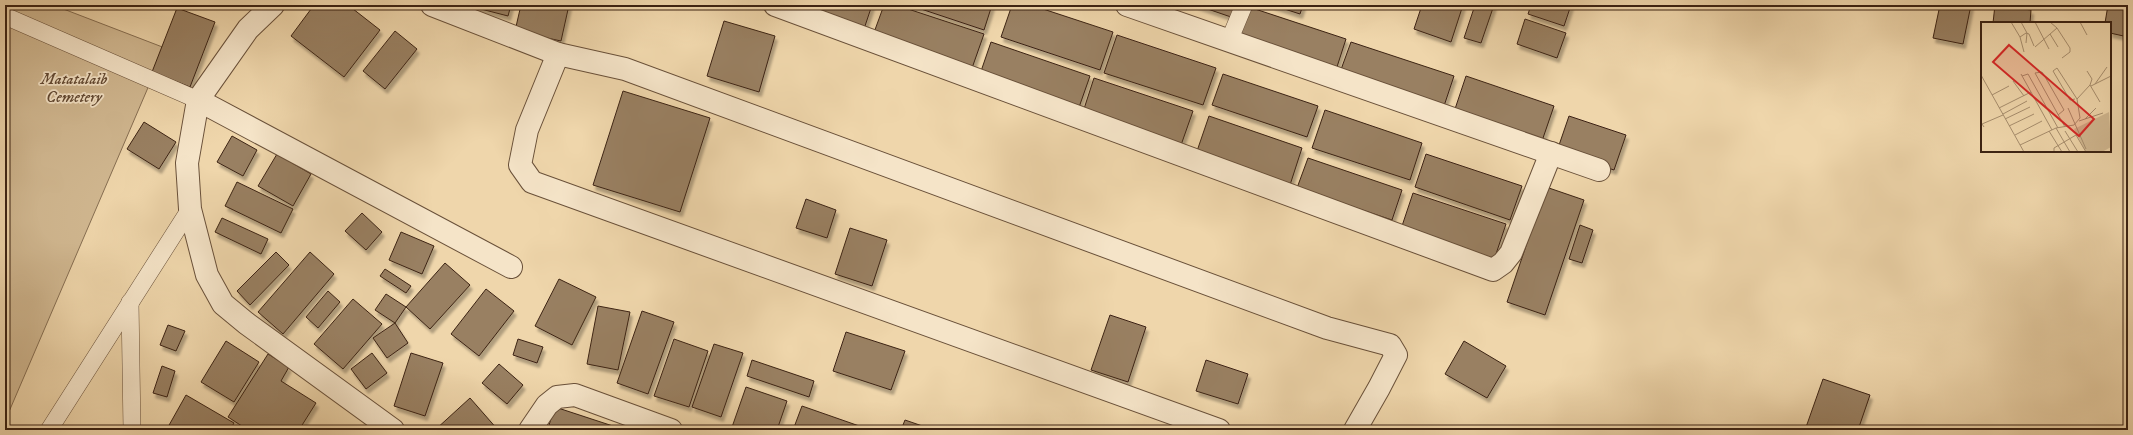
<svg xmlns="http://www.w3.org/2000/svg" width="2133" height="435" font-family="'IM FELL DW Pica',serif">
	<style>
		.green { fill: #d1b891; stroke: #866e52 }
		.building { fill: #998062; stroke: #3c2313; filter: url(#shadow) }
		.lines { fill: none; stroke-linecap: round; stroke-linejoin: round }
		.service-casing { stroke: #695039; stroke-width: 18 }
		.minor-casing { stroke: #695039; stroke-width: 24 }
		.service { stroke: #f5e4c8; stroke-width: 17 }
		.minor { stroke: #f5e4c8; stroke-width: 22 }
		.labels { text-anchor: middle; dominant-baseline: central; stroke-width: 3.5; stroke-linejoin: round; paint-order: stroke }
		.park-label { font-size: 16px; font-style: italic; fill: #614832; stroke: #f5e4c8 }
		.inset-road { fill: none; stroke: #a78e6e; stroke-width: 1 }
		.view { fill: #d62828; fill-opacity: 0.15; stroke: #d62828; stroke-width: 2 }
		.inset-edge { fill: none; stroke: #3c2313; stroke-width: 2 }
	</style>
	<defs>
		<filter id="shadow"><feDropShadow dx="2.5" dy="4.5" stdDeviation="1" flood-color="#0004"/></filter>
	</defs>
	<rect width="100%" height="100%" fill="#efd6ab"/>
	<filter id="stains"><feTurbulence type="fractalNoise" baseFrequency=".005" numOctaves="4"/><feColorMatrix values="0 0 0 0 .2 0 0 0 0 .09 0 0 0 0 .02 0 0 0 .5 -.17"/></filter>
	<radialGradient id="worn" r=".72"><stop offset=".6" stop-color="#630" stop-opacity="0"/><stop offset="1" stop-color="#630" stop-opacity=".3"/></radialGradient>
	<polygon class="green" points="5,5 53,5 165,48 5,421"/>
	<g class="building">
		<polygon points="314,5 348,5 380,30 344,77 291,36"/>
		<polygon points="478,5 511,5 508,16 477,8"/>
		<polygon points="521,5 569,5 561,41 515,31"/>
		<polygon points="783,5 872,5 863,32"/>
		<polygon points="884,5 896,5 984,34 971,71 872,38"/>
		<polygon points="909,5 992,5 984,30"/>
		<polygon points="1012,5 1031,5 1113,32 1100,70 1001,37"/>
		<polygon points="1196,5 1236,5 1231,17"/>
		<polygon points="1272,5 1303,5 1300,14"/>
		<polygon points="1422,5 1463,5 1451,42 1414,29"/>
		<polygon points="1475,5 1494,5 1481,43 1464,38"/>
		<polygon points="1531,5 1571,5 1564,26 1528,14"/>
		<polygon points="1940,5 1971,5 1963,44 1933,38"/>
		<polygon points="1995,5 2031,10 2030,23 1993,23"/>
		<polygon points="2108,5 2128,5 2128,37 2110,33 2110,23 2105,23"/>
		<polygon points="1249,7 1346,39 1335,73 1238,40"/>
		<polygon points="177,8 215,22 190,87 152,72"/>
		<polygon points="1525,19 1566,33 1557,58 1517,44"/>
		<polygon points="724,21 775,36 759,92 707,76"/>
		<polygon points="395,31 417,49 385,89 363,71"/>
		<polygon points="1117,35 1216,68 1203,105 1104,73"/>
		<polygon points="991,42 1090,76 1077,113 978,80"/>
		<polygon points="1351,42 1454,76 1443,109 1339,75"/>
		<polygon points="1223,74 1318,106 1307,137 1212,105"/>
		<polygon points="1466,76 1554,106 1542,141 1454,112"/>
		<polygon points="1094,78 1193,111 1180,148 1082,115"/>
		<polygon points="623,91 710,118 680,212 593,185"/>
		<polygon points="1325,110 1422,143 1410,180 1312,148"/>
		<polygon points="1209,116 1302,148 1290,185 1196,154"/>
		<polygon points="1569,116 1626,135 1614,170 1557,151"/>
		<polygon points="144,122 176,142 159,169 127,149"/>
		<polygon points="232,136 257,150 243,176 217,162"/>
		<polygon points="277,154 311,174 293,206 258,186"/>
		<polygon points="1426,154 1522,186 1510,220 1415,187"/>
		<polygon points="1308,158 1402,190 1392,220 1297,188"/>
		<polygon points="237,182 293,209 281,233 225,206"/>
		<polygon points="1546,187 1584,200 1545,315 1507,302"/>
		<polygon points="1413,193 1506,224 1494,260 1401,229"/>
		<polygon points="806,199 836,210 827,238 796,228"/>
		<polygon points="362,213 382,232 366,250 345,231"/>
		<polygon points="222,218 268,239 261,254 215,232"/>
		<polygon points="1580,225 1593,230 1582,263 1569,259"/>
		<polygon points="850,228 887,240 872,286 835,274"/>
		<polygon points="401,232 434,246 422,274 389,260"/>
		<polygon points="276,252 289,265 250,305 237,291"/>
		<polygon points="310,252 334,274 283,334 258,312"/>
		<polygon points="445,263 470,285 430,329 406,307"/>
		<polygon points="385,269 411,286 406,293 380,276"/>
		<polygon points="559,279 596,297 572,345 535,326"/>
		<polygon points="486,289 514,311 479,356 451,334"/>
		<polygon points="328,291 340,302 318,328 306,317"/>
		<polygon points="386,294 406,307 395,323 375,310"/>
		<polygon points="353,299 382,324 343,369 314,344"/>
		<polygon points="598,306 630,312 618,370 587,364"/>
		<polygon points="642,311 674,322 648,394 617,383"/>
		<polygon points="1110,315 1146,327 1128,382 1091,370"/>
		<polygon points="395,323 408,343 387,358 373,338"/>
		<polygon points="168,325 185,331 176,351 160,345"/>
		<polygon points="846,332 905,351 891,390 833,371"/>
		<polygon points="518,339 543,347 537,363 513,355"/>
		<polygon points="674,339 708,351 689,407 654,396"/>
		<polygon points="226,341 259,362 234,402 201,382"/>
		<polygon points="1464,341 1506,366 1487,398 1445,374"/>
		<polygon points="714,344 743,353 721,417 692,407"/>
		<polygon points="372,353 387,373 366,389 351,369"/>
		<polygon points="411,353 443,363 425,416 394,406"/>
		<polygon points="268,354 289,367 281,381 316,403 299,430 248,430 228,417"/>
		<polygon points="752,360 814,381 809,397 747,376"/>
		<polygon points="1206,360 1248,374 1238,404 1196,391"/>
		<polygon points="499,364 523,385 507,404 482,383"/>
		<polygon points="162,366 175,371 167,397 153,393"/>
		<polygon points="1823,379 1870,395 1858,430 1805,430"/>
		<polygon points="746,387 787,401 777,430 731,430"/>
		<polygon points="186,395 234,423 230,430 174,430 168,427"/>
		<polygon points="470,398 498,430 435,430"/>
		<polygon points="802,406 865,428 865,430 793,430"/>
		<polygon points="555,407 622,429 554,430 548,428"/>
		<polygon points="905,420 934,430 901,430"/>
	</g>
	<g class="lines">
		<g class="service-casing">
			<g id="service">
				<polyline points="5,16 198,100"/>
				<polyline points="1229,41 1244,5"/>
				<polyline points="130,302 132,430"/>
				<polyline points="49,430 190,209"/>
			</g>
		</g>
		<g class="minor-casing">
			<g id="minor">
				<polyline points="273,5 248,29 198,100 187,163 190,209 207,275 223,304 246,323 393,430"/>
				<polyline points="432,5 558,54 625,69 1327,328 1390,345 1396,355 1379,388 1355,430"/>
				<polyline points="775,5 1493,270 1503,263 1511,253 1551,153"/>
				<polyline points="1127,5 1599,170"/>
				<polyline points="558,54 527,130 520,165 532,182 1219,430"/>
				<polyline points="198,100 511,267"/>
				<polyline points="530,430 547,405 557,397 575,395 671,430"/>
			</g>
		</g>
		<use href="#service" class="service"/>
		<use href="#minor" class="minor"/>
	</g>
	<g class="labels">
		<g class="park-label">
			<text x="74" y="79">Matatalaib<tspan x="74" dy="18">Cemetery</tspan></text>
		</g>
	</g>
	<g transform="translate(1981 22)">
		<rect width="130" height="130" fill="#efd6ab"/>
		<path d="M128,90L130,125L121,130H105L93,107Z" fill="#d1b891"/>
		<path class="inset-road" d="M30,0L39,15L45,11L48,12L53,24M40,0L46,11L45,21M54,0L68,27M69,0L76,6L89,26V30L81,36M99,0L106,13M69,12L77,25M39,15L43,30M54,25L76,6M106,49L111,57L109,63M40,52L71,108M0,53L43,130M41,54L47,52L77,106M32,59L43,74M114,62L126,45M110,64L130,54M11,73L28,64M96,77L109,63L119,80M18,86L50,70M87,86L105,127M22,92L46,79M77,93L83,88L63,53L61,50L54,51L84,105M24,97L49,85M104,97L115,86M98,99L122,91M28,104L53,92M3,105L1,102L22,93M75,106L89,130M68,109L81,130M84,109L97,130M34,113L61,99M39,123L75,106L93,103L99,96L96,77L76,46L72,49L89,78L94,77M73,130V126L95,113L105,130"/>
		<path class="view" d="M28,23L113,97L98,114L12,40Z"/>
		<rect width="130" height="130" class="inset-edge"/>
	</g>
	<rect width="2133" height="435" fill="none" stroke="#efd6ab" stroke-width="20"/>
	<rect x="6" y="6" width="2121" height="423" fill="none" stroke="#3c2313" stroke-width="2"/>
	<rect x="10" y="10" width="2113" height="415" fill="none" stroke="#3c2313"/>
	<rect width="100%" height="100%" filter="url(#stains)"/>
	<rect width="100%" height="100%" fill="url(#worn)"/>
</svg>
